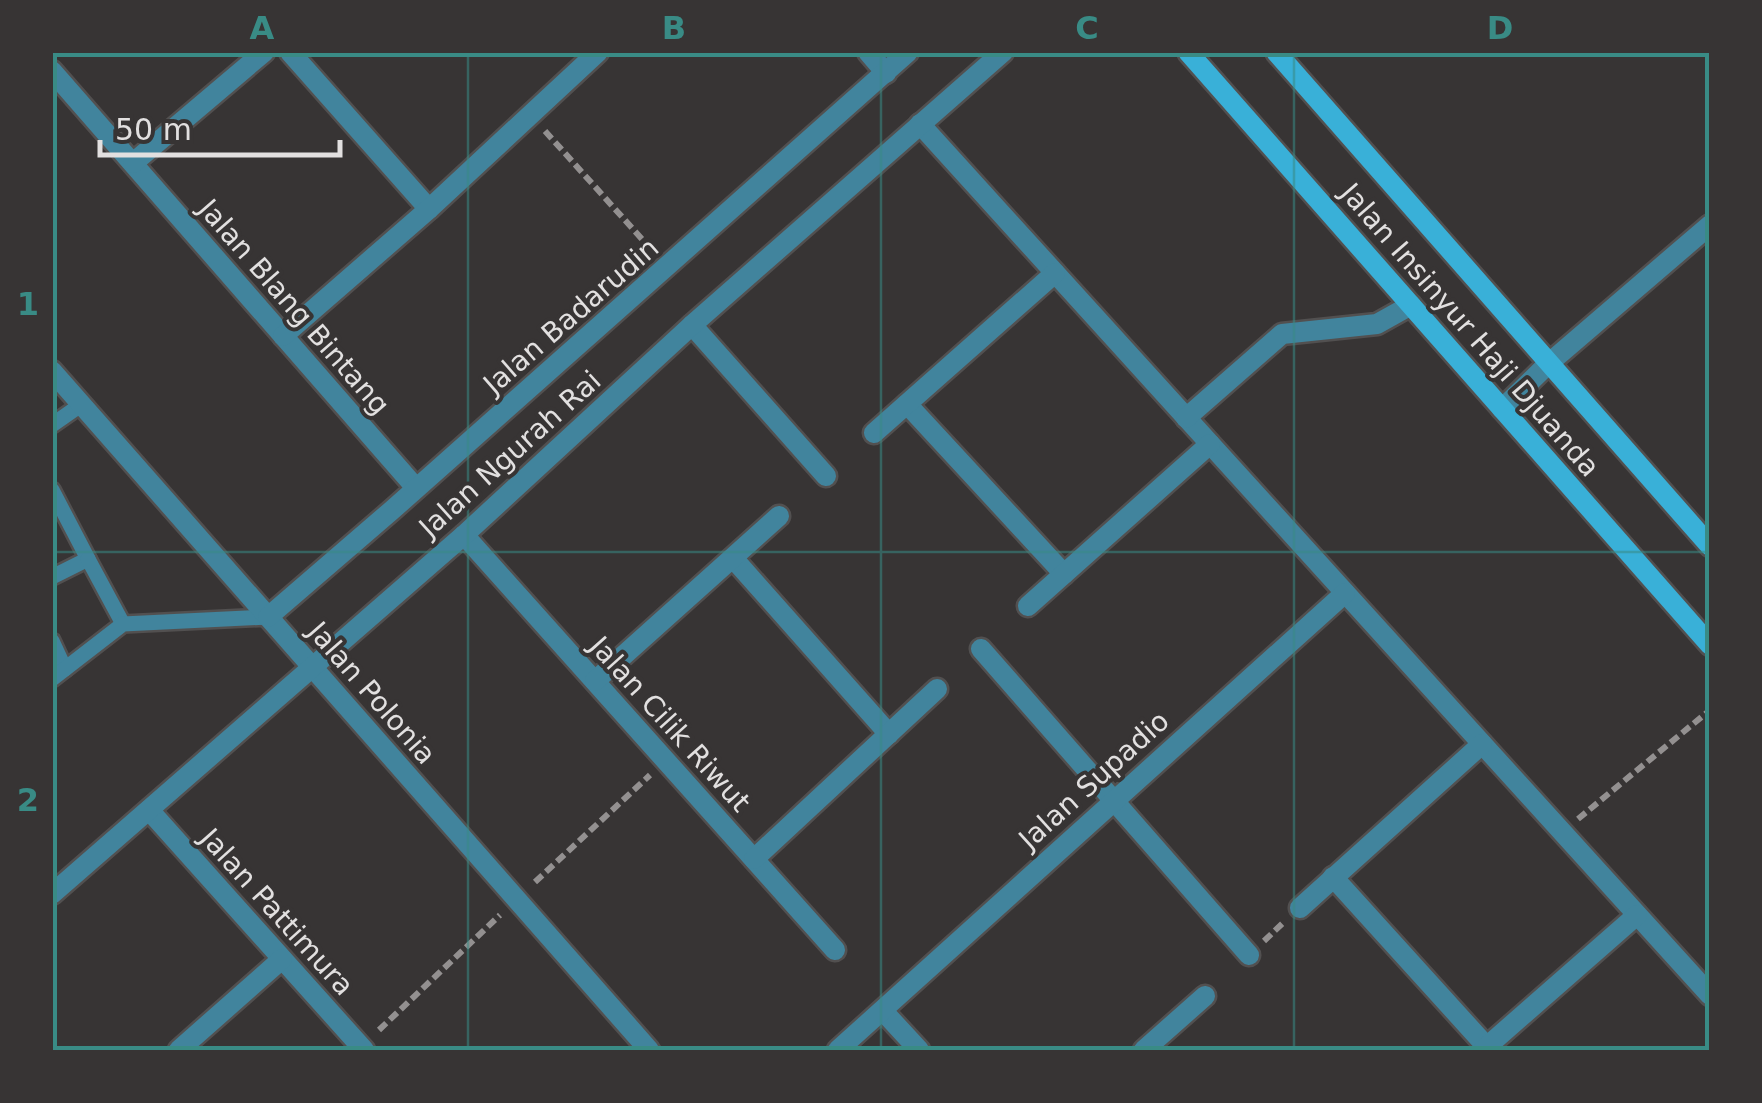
<svg xmlns="http://www.w3.org/2000/svg" width="1762" height="1103" font-family="'DejaVu Sans',sans-serif">
	<style>
		.lines { fill: none; stroke-linecap: round; stroke-linejoin: round }
		.lane-casing { stroke: #525050; stroke-width: 20 }
		.street-casing { stroke: #525050; stroke-width: 25 }
		.secondary-casing { stroke: #525050; stroke-width: 25 }
		.path { stroke: #939090; stroke-width: 6; stroke-dasharray: 10 5; stroke-linecap: butt }
		.lane { stroke: #41849d; stroke-width: 15 }
		.street { stroke: #41849d; stroke-width: 20 }
		.secondary { stroke: #39b0d8; stroke-width: 20 }
		.grid { fill: none; stroke: #398b85; stroke-width: 2.5; stroke-opacity: 0.55 }
		.labels { text-anchor: middle; dominant-baseline: central; stroke-width: 8; stroke-linejoin: round; paint-order: stroke }
		.street-label { font-size: 28px; fill: #e2e0e0; stroke: #373434 }
		.neatline { fill: none; stroke: #398b85; stroke-width: 4 }
		.grid-label { font-size: 32px; text-anchor: middle; font-weight: bold; fill: #398b85 }
	</style>
	<rect width="100%" height="100%" fill="#373434"/>
	<g class="lines">
		<g class="lane-casing">
			<g id="lane">
				<polyline points="52,425 82,404"/>
				<polyline points="52,490 88,559 52,577"/>
				<polyline points="88,559 123,624"/>
				<polyline points="52,641 65,669"/>
				<polyline points="52,679 123,624 268,617"/>
			</g>
		</g>
		<g class="street-casing">
			<g id="street">
				<polyline points="290,52 429,209"/>
				<polyline points="868,52 886,73"/>
				<polyline points="52,71 416,488"/>
				<polyline points="920,124 1710,995"/>
				<polyline points="133,163 264,52"/>
				<polyline points="692,325 826,476"/>
				<polyline points="283,336 429,209 598,52"/>
				<polyline points="52,371 649,1050"/>
				<polyline points="907,404 1064,574"/>
				<polyline points="1502,409 1548,364 1710,225"/>
				<polyline points="1186,418 1282,334 1377,324 1411,305"/>
				<polyline points="874,433 1055,273"/>
				<polyline points="464,535 835,950"/>
				<polyline points="733,558 889,734"/>
				<polyline points="1028,606 1210,444"/>
				<polyline points="268,617 391,511 908,52"/>
				<polyline points="981,649 1249,955"/>
				<polyline points="595,681 779,516"/>
				<polyline points="149,810 364,1050"/>
				<polyline points="754,859 937,689"/>
				<polyline points="1333,877 1487,1047"/>
				<polyline points="52,894 464,535 692,325 1003,52"/>
				<polyline points="1300,908 1482,744"/>
				<polyline points="883,1011 919,1050"/>
				<polyline points="179,1050 282,959"/>
				<polyline points="838,1050 1345,593"/>
				<polyline points="1144,1050 1205,996"/>
				<polyline points="1483,1050 1637,915"/>
			</g>
		</g>
		<g class="secondary-casing">
			<g id="secondary">
				<polyline points="1188,52 1710,645"/>
				<polyline points="1276,52 1710,546"/>
			</g>
		</g>
		<g class="path">
			<polyline points="545,131 650,248"/>
			<polyline points="1578,819 1710,710"/>
			<polyline points="535,882 650,775"/>
			<polyline points="1264,941 1284,922"/>
			<polyline points="379,1030 500,915"/>
		</g>
		<use href="#lane" class="lane"/>
		<use href="#street" class="street"/>
		<use href="#secondary" class="secondary"/>
	</g>
	<path class="grid" d="M468,52V1050M881,52V1050M1294,52V1050M52,552H1710"/>
	<g class="labels">
		<g class="street-label">
			<text transform="translate(294 307) rotate(49)">Jalan Blang Bintang</text>
			<text transform="translate(571 316) rotate(-41)">Jalan Badarudin</text>
			<text transform="translate(1470 330) rotate(49)">Jalan Insinyur Haji Djuanda</text>
			<text transform="translate(510 454) rotate(-42)">Jalan Ngurah Rai</text>
			<text transform="translate(372 693) rotate(49)">Jalan Polonia</text>
			<text transform="translate(670 724) rotate(48)">Jalan Cilik Riwut</text>
			<text transform="translate(1094 780) rotate(-42)">Jalan Supadio</text>
			<text transform="translate(277 912) rotate(48)">Jalan Pattimura</text>
		</g>
	</g>
	<rect width="1762" height="1103" fill="none" stroke="#373434" stroke-width="110"/>
	<path d="M100 140v15h240v-15" fill="none" stroke="#e2e0e0" stroke-width="5"/>
	<text x="115" y="140" font-size="30" fill="#e2e0e0" stroke="#373434" stroke-width="8" paint-order="stroke">50 m</text>
	<rect x="55" y="55" width="1652" height="993" class="neatline"/>
	<g class="grid-label">
		<text x="262" y="39">A</text>
		<text x="674" y="39">B</text>
		<text x="1087" y="39">C</text>
		<text x="1500" y="39">D</text>
		<text x="28" y="315">1</text>
		<text x="28" y="811">2</text>
	</g>
</svg>
